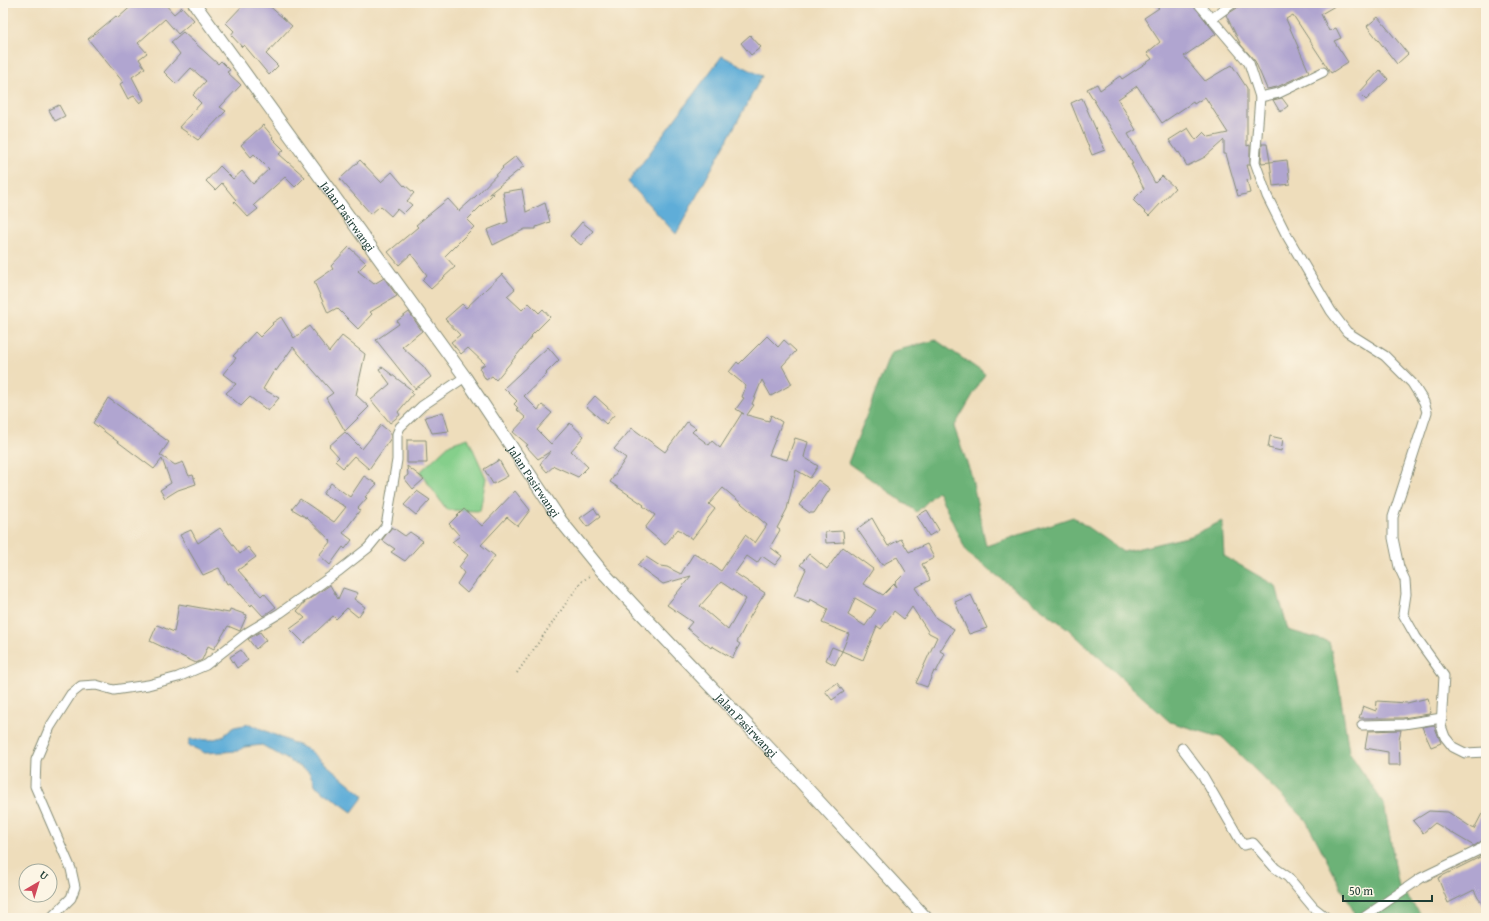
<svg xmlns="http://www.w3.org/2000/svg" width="1489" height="921" font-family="'Gentium Book Plus',serif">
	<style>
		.green { fill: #85cf8b; stroke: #528660 }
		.forest { fill: #6cb277; stroke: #467856 }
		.water { fill: #5eadd8; stroke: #3e7586 }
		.building { fill: #b0a5d0; fill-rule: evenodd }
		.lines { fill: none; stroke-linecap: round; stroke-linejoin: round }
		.minor-casing { stroke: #868d78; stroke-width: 11 }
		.tertiary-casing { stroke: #868d78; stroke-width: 14 }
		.path { stroke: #868d78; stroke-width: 2; stroke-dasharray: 1 3; stroke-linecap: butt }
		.minor { stroke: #fff; stroke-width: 9 }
		.tertiary { stroke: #fff; stroke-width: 12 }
		.labels { text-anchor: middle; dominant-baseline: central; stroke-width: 4; stroke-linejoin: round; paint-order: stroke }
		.street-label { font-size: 12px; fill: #1f3d34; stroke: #fcf5e5 }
	</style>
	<rect width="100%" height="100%" fill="#fcf5e5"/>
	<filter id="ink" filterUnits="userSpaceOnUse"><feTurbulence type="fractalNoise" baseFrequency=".025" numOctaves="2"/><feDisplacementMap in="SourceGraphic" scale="8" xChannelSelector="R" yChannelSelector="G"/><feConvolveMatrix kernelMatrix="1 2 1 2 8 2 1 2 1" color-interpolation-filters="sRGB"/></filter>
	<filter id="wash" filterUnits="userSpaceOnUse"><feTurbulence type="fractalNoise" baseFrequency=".012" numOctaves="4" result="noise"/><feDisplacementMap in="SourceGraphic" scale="16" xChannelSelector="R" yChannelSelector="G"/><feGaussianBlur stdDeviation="0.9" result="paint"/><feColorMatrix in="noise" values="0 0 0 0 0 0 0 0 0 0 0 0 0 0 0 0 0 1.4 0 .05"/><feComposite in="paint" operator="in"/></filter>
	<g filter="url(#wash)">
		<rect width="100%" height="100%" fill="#edb"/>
		<polygon class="green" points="468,438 486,478 480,511 447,510 420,472 450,444"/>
		<polygon class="forest" points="936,340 985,374 954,427 971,474 986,546 1073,517 1123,552 1191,536 1222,521 1224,556 1276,586 1288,630 1329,642 1338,680 1349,752 1384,804 1399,887 1424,918 1352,918 1354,912 1306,820 1223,738 1170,722 1067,628 967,553 938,491 917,512 848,463 891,352"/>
		<g class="water">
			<polygon points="722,56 762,76 676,234 628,182"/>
			<polygon points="250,724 309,750 364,796 352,812 316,786 309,772 262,745 244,747 238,751 205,753 188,745 190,739 210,740 222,737 234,727"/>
		</g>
		<g id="blocks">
			<g class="building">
				<polygon points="135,3 164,3 174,14 182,7 194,20 178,34 165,19 138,43 147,53 139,59 145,68 132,77 144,100 140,103 134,96 128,99 120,84 123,82 88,39 116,16 118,18"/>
				<polygon points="245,3 266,3 292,26 266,54 278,66 269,75 244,45 242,47 231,35 234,31 226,23"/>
				<polygon points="1152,3 1192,3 1216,34 1184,56 1205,81 1232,65 1247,88 1247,146 1250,145 1250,165 1247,165 1251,179 1247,180 1250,193 1238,196 1226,154 1224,154 1224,140 1205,157 1187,166 1179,152 1178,153 1169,140 1188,128 1196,140 1204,132 1209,137 1228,133 1205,97 1194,104 1193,102 1162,123 1137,86 1118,99 1136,130 1128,134 1155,183 1162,176 1175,188 1149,216 1133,200 1144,189 1131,164 1133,164 1087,89 1097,84 1100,90 1120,76 1122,79 1152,59 1147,53 1160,42 1144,18 1159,8"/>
				<polygon points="1239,3 1340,3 1321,14 1329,31 1336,28 1341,38 1334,41 1348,62 1331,73 1293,15 1286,19 1309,72 1277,87 1267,89 1255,61 1241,45 1226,15 1237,8"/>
				<polygon points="1378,17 1408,54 1397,64 1367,26"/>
				<polygon points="183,32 218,64 221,61 230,70 227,72 241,85 220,107 226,111 198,140 179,127 201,103 193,95 206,81 191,68 176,84 164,72 180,54 171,42"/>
				<polygon points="750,35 761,47 751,55 741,43"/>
				<polygon points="1380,70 1388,79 1366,100 1359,93"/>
				<polygon points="1082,98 1105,150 1092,155 1071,103"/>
				<polygon points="1282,98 1288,106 1280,112 1273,100"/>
				<polygon points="59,105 65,116 55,121 49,110"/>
				<polygon points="263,125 273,137 272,138 284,150 279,154 305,177 295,187 285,177 254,205 258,209 248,217 234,202 236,200 222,183 215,190 206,181 220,166 233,179 242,171 253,184 269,169 254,154 251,157 241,145"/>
				<polygon points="1262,144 1267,144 1270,162 1287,160 1290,184 1273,186 1270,162 1262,163 1261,161"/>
				<polygon points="516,156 524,166 489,194 494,193 467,220 474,227 445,256 455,267 431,289 422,280 427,275 411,254 399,265 388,252 418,227 416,225 448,199 459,211 476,196 503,168 502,167"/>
				<polygon points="360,160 381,182 392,172 404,186 405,185 414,193 407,201 412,205 403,214 397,209 391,216 380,206 371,214 340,179"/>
				<polygon points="522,189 526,212 545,203 550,222 536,227 536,229 525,229 493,245 487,230 508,222 503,192"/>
				<polygon points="582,222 593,231 581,245 570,236"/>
				<polygon points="349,247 366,263 358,271 374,284 384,278 397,296 370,312 372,314 358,329 337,308 328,313 314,282 333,269 331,266"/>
				<polygon points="502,274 515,289 507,296 522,310 529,303 539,313 543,309 550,317 531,336 532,337 496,380 492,376 486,380 479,368 485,364 468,348 461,354 451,342 460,335 445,319 462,304 466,308"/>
				<polygon points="409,312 422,331 402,347 423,366 431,377 415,389 376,340 399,324 397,321"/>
				<polygon points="281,317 294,338 309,326 329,352 342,336 365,354 356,395 369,407 345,431 326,398 333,393 293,347 276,371 275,369 263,389 279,398 268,411 250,397 241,406 226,393 236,384 223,374 236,358 233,356 255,332 260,337 273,324 272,323"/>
				<path d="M767,336L778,347L784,340L796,351L782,366L792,384L771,396L762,380L752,404L754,405L747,415L769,421L771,415L782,422L769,455L787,460L795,438L808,442L804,457L818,466L810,478L796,470L787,509L777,528L780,530L770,547L782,556L775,565L762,556L757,563L747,556L735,573L765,593L751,615L737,642L740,644L732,658L712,646L711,648L687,628L692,622L667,605L691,576L663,584L637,565L646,557L660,566L667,567L681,574L694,553L721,571L745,535L755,543L767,525L723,488L709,504L715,509L692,539L678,529L665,545L645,528L655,515L643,506L644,505L610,482L626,458L614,449L632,428L665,452L687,422L696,428L692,432L709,445L712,441L720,448L742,413L744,414L736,409L744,398L742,397L746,386L729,372L737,362L739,364ZM721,582L746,599L728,630L700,606Z"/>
				<polygon points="548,347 559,360 546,373 547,374 524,396 538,410 542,405 552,413 537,430 551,444 570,423 584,436 571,451 588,467 578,477 554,466 547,472 540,464 551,451 538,459 526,446 528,445 513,432 526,418 516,409 518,408 514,404 517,401 504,388"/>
				<polygon points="382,367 413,391 411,393 413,394 398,412 400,415 390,423 371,400 390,384 379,369"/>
				<polygon points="595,396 615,414 606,424 586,406"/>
				<polygon points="108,398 169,442 160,455 175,465 183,462 189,476 193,475 196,484 178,490 165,498 160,490 171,483 162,459 154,469 93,423"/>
				<polygon points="443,412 449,431 432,433 425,417"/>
				<polygon points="381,425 391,433 391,438 369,469 354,456 343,468 335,461 339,457 329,446 345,432 362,449"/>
				<polygon points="1270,436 1283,439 1281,451 1268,448"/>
				<polygon points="407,440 426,440 427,463 407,463"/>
				<polygon points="499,460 508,476 493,484 484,469"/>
				<polygon points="407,466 424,479 413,489 404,478 408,475"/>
				<polygon points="364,476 377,484 365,497 367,498 358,508 360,510 343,533 352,540 345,549 343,547 330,565 319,555 331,541 307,518 292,509 300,499 334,522 346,507 323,494 331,483 350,497"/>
				<polygon points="818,480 830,489 814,513 810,513 799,505"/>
				<polygon points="417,491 430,500 416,515 404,505"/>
				<polygon points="515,491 530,510 518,526 507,517 481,545 495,556 467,593 457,584 464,573 459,567 468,555 452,542 460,536 449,524 464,509 482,526"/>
				<polygon points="594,508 600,517 587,527 580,518"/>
				<polygon points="927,510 939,530 929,536 917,516"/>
				<path d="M872,518L888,546L901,539L909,552L927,544L934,558L922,564L930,580L915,588L936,618L954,629L940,651L945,654L936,672L934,671L927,687L916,683L937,637L929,633L912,607L904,619L894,611L881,629L877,626L863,660L842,651L849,634L822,623L828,609L810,599L809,602L794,596L806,569L800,565L809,554L827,569L843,547L873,569L863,584L883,595L894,584L897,587L895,583L906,572L897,557L882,565L857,529ZM855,598L876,610L865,626L848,615Z"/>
				<polygon points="392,527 405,536 410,532 423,541 405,561 391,552 395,549 382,540"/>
				<polygon points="220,528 240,554 248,547 256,557 238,570 261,596 264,593 276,607 263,616 252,604 251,606 230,583 227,584 219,568 203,575 180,535 191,530 198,543"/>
				<polygon points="843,531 844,542 826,543 825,532"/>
				<polygon points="330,585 338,599 343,588 358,593 354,599 365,607 358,617 347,608 336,619 333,616 304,643 290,629 305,618 297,611 305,602"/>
				<polygon points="971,595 987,628 969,634 955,602"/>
				<polygon points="179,604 229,613 230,609 247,615 240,631 228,626 214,649 208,646 202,660 196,663 150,641 157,625 174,632"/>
				<polygon points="260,632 266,640 256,649 248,639"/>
				<polygon points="832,647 842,651 835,665 826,660"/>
				<polygon points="241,650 248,660 237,668 230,657"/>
				<polygon points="837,683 844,692 832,700 825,691"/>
				<polygon points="1428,698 1431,713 1429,714 1403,718 1359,718 1363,706 1376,711 1377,701 1407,703"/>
				<polygon points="1434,725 1441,743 1431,747 1422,727"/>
				<polygon points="1401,730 1399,739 1400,765 1388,765 1388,752 1365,748 1368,731"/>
				<polygon points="1486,806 1486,838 1474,846 1435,823 1423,833 1413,821 1429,811 1448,812 1474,829"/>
				<polygon points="1486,854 1486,908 1478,898 1474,890 1448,903 1438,878"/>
			</g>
		</g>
	</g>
	<g filter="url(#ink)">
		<use href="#blocks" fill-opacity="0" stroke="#868d78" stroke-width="1"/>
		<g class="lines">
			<g class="minor-casing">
				<g id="minor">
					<polyline points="1198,3 1249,63 1260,97 1255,162 1267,196 1286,234 1331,311 1347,332 1385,356 1412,383 1424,402 1427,412 1393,517 1393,538 1399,567 1405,580 1406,594 1403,614 1416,637 1444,676 1441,726 1445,737 1453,747 1465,753 1486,752"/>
					<polyline points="1211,19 1233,3"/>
					<polyline points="1260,97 1279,93 1323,72"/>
					<polyline points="1362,725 1404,724 1442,718"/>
					<polyline points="1182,748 1203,776 1243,845 1253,843 1275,868 1288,877 1313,907 1327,918"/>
					<polyline points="51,918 71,898 75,887 71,869 35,786 36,760 50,727 71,694 81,686 96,685 114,690 148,685 178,677 206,665 248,632 280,613 340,570 368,548 386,526 397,460 397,434 400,427 422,406 465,377"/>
					<polyline points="1363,918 1421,878 1479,850 1486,844"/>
				</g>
			</g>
			<g class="tertiary-casing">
				<g id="tertiary">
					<path id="s1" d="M194,3L465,377L561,521L600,569L639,611L789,769L926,918"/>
				</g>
			</g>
			<polyline class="path" points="517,673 581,582 591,575"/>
			<use href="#minor" class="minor"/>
			<use href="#tertiary" class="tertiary"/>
		</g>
	</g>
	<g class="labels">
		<g class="street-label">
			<text stroke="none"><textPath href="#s1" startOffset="263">Jalan Pasirwangi</textPath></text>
			<text stroke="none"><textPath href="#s1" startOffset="587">Jalan Pasirwangi</textPath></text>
			<text stroke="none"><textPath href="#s1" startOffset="911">Jalan Pasirwangi</textPath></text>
		</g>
	</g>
	<rect width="1489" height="921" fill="none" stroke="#fcf5e5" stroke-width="16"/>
	<g transform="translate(38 883) rotate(38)"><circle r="19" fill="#fcf5e5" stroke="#a4ab9e"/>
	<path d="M0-3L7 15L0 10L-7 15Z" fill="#d1495b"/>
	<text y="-6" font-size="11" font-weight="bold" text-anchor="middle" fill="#1f3d34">U</text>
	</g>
	<path d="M1343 895v6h89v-6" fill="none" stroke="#1f3d34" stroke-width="2"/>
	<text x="1349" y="895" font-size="12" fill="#1f3d34" stroke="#fcf5e5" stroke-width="3" paint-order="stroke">50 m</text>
</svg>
